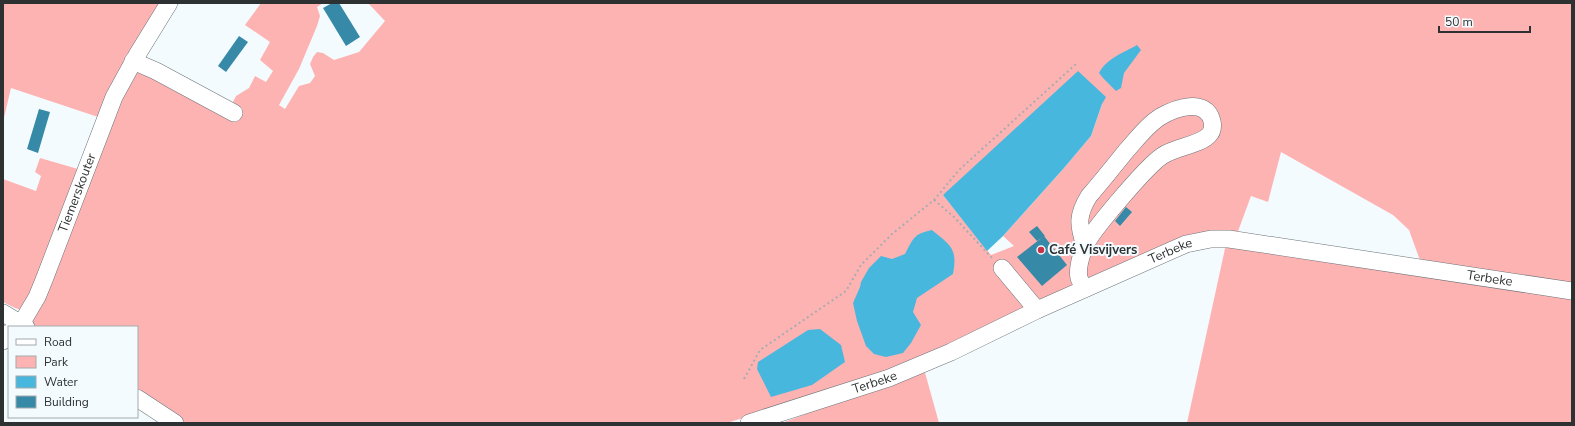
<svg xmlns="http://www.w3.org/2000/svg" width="1575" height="426" font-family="'Nunito Sans',sans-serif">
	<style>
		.green { fill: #feb3b3; fill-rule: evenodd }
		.water { fill: #48b7de }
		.building { fill: #378aa7 }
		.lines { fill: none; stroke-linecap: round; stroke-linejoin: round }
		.minor-casing { stroke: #6c7377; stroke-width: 18 }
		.path { stroke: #a6acaf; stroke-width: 2; stroke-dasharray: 2 3; stroke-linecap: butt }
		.minor { stroke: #fff; stroke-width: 17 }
		.poi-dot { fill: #c43346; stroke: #f3fbff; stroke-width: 1.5 }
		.labels { text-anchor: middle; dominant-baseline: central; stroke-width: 4; stroke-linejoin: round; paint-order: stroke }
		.street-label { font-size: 13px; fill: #2e3132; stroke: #f3fbff }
		.poi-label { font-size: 13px; font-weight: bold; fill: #2e3132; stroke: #f3fbff; text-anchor: start }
	</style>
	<rect width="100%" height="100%" fill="#f3fbff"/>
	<g class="green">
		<polygon points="3,3 165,3 101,118 11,88 3,122"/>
		<path d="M261,3H323L317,7L320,16L317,26L299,69L279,105L285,109L299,86L310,83L315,76L310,64L313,57L317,52L323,53L334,60L359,52L385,21L368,3H1572V284L1421,263L1409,230L1393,215L1281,152L1268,202L1251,196L1237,234L1214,232L887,372L727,423H182L137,394V327H34L32,325L31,315L126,81L139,69L228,112L236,96L249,88L255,76L266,82L273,71L260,60L270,42L245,25ZM1102,104L1091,136L1064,168L1003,236L1014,246L991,255L943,195Z"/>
		<polygon points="40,158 78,169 38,276 21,310 15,308 3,302 3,179 36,191 41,176 35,172"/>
		<polygon points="1226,244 1572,295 1572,423 1187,423"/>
		<polygon points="924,369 939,423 782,423"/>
	</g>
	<g class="water">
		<path d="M1137,45L1141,50L1124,73L1121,88L1116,91L1103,78L1099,73C1107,58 1123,53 1137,45Z"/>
		<polygon points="1078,71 1106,97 1102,104 1091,136 1064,168 1003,236 987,251 943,195"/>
		<path d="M932,230C950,245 958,248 953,274L917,298L913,312L921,325L911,343L903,353L886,357L874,354L866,346L857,321L853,303L860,287L861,282L869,268L881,256L892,259L905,254C914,237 914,234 932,230Z"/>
		<polygon points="820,329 841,345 845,362 812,385 771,397 757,369 758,362 808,330"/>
	</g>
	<g class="building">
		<polygon points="332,3 339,3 360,37 346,46 323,8"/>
		<polygon points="239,36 248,42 226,72 218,66"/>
		<polygon points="39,109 50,112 38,153 27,149"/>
		<polygon points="1126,207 1132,212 1120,226 1115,221"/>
		<polygon points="1037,226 1045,236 1037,241 1029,232"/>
		<polygon points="1044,236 1067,265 1042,286 1017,257"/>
	</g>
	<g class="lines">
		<g class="minor-casing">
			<g id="minor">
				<polyline points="133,61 156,71 234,113"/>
				<polyline points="1002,268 1037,310"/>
				<path d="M1084,289C1083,285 1080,281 1079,278C1077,269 1081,256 1084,248C1090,232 1147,166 1162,156C1175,147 1200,145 1209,135C1213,131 1213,126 1212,121C1206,97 1175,108 1160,117C1147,125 1137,139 1126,151C1114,166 1102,181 1089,196C1077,215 1078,225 1085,246"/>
				<polyline points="3,313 26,327"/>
				<path id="s1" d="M21,324L37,297L44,280L114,97L137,55L169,3"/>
				<polyline points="3,341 9,333"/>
				<polyline points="137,398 175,423"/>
				<path id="s2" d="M749,423L889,378L951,352L1037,310L1186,244L1211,239H1229L1572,291"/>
			</g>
		</g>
		<g class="path">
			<polyline points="934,200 954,217 992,258"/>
			<polyline points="744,379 760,350 846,291 861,265 892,234 934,200 959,170 1076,64"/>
		</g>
		<use href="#minor" class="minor"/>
	</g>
	<circle class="poi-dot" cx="1041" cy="250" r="4"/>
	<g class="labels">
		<g class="street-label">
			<text stroke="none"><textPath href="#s1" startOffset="143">Tiemerskouter</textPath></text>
			<text stroke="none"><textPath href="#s2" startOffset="456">Terbeke</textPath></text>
			<text stroke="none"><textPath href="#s2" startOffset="780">Terbeke</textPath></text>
			<text stroke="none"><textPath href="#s2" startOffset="132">Terbeke</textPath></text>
		</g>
		<g class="poi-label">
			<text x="1049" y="250">Café Visvijvers</text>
		</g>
	</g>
	<rect width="1575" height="426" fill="none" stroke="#2e3132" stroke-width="8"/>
	<rect x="8" y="326" width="130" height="92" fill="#f3fbff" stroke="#a4aaad"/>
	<rect x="16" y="339" width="20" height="6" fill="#ffffff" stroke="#a4aaad"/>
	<text x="44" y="346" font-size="12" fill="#2e3132">Road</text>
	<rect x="16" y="356" width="20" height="12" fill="#feb3b3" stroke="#a4aaad"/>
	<text x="44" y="366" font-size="12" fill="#2e3132">Park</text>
	<rect x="16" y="376" width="20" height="12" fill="#48b7de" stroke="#a4aaad"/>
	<text x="44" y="386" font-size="12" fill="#2e3132">Water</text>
	<rect x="16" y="396" width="20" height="12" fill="#378aa7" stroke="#a4aaad"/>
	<text x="44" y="406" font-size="12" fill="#2e3132">Building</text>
	<path d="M1439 26v6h91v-6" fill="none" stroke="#2e3132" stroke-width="2"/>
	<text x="1445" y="26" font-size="12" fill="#2e3132" stroke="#f3fbff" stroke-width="3" paint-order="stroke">50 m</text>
</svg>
